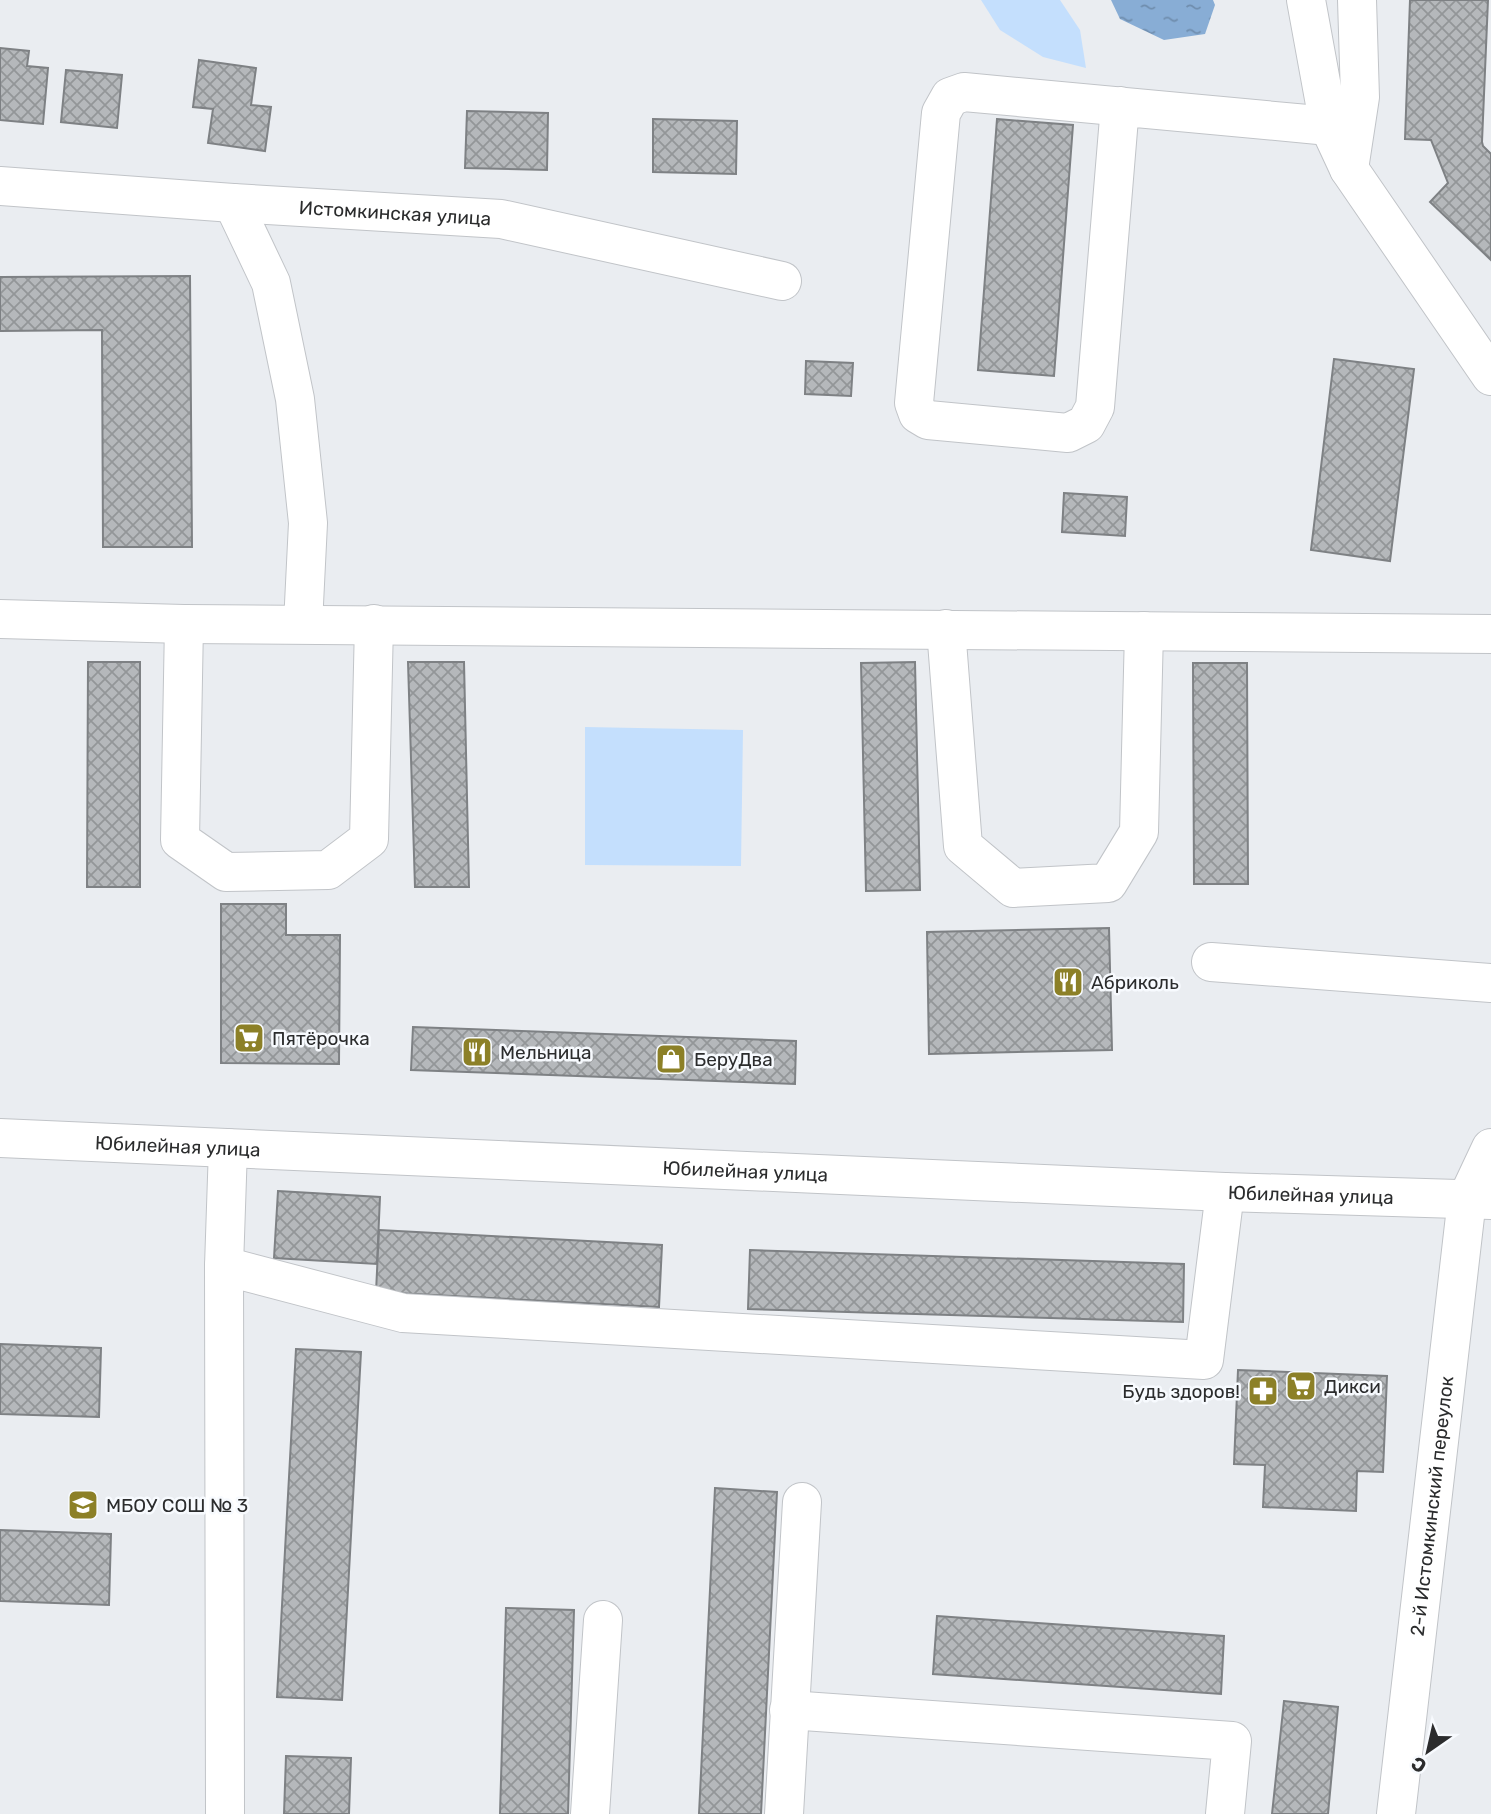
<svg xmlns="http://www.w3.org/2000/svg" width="1491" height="1814" font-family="Rubik,sans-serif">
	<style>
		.park { fill: #c4dffd }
		.water { fill: url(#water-ripples) }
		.building { fill: url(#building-cross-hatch); stroke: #7e8184; stroke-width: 2 }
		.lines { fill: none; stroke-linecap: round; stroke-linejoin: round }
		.minor-casing { stroke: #c1c4c8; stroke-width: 40 }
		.minor { stroke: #fff; stroke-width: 38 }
		.labels { text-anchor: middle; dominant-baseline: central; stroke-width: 5; stroke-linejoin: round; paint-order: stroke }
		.street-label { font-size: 19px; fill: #2b2c2d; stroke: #f7fafe }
		.poi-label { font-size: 19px; fill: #2b2c2d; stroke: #f7fafe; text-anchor: start }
	</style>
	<defs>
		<pattern id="water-ripples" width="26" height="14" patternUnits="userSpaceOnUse" patternTransform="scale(1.75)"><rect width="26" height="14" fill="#88add5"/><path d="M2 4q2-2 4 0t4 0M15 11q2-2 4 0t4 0" fill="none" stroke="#6f8dad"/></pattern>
		<pattern id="building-cross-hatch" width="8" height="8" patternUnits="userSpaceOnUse" patternTransform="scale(1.75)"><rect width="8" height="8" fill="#b5b8bb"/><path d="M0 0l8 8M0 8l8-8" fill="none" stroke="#939698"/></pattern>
	</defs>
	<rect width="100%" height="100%" fill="#eaedf1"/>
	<g class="park">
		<polygon points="981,0 1060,0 1080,30 1086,68 1043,57 1000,30"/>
		<polygon points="585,727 743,730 741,866 585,865"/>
	</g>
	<polygon class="water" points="1111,0 1213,0 1215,5 1205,34 1164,40 1120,19"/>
	<g class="building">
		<polygon points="1410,0 1488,0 1482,142 1483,146 1491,154 1491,260 1430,202 1448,183 1431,140 1405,139"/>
		<polygon points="0,48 29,51 27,66 48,68 43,124 0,120"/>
		<polygon points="199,60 256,68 251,105 271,107 265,151 208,143 213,109 193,107"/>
		<polygon points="66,70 122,75 117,128 61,122"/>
		<polygon points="467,111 548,113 547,170 465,168"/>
		<polygon points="653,119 737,121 736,174 653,172"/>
		<polygon points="997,119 1073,125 1054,376 978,370"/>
		<polygon points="190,276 192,547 103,547 102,330 0,331 0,277"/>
		<polygon points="1334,359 1414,369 1390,561 1311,550"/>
		<polygon points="806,361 853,363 851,396 805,394"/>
		<polygon points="1064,493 1127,497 1125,536 1062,532"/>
		<polygon points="88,662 140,662 140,887 87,887"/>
		<polygon points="408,662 464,662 469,887 415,887"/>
		<polygon points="915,662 920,890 866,891 861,663"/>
		<polygon points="1193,663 1247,663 1248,884 1194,884"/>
		<polygon points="221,904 286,904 286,935 340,935 339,1064 221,1063"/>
		<polygon points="1109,928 1112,1050 929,1054 927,932"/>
		<polygon points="413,1027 796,1041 795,1084 411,1070"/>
		<polygon points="278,1191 380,1197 377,1264 274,1258"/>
		<polygon points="379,1230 662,1245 659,1307 376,1292"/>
		<polygon points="750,1250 1184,1264 1183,1322 748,1309"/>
		<polygon points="0,1344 101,1348 99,1417 0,1414"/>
		<polygon points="296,1349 361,1352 342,1700 277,1697"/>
		<polygon points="1238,1370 1387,1376 1383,1472 1357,1471 1356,1511 1263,1507 1265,1465 1234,1464"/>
		<polygon points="715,1488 777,1492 761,1814 699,1814"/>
		<polygon points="0,1530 111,1534 109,1605 0,1601"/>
		<polygon points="506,1608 574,1610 568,1814 500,1814"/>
		<polygon points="937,1616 1224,1636 1221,1694 933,1674"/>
		<polygon points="1284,1701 1338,1707 1328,1814 1272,1814"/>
		<polygon points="286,1756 351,1758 349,1814 284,1814"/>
	</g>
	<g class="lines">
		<g class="minor-casing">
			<g id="minor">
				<polyline points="1306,0 1329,126 1349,169 1491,376"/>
				<polyline points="1120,106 1095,407 1086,424 1068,433 928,420 918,414 914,403 941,113 950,97 964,92 1329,126"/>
				<polyline points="1349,169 1360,97 1357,0"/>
				<path id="s1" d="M0,186L233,203L501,219L782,281"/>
				<polyline points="233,203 271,283 295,399 308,523 303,624"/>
				<polyline points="0,619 184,624 1491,634"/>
				<polyline points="184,624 180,840 226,872 328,870 369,839 374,624"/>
				<polyline points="946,629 963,846 1013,888 1108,883 1139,832 1144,631"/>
				<polyline points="1211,962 1491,983"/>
				<path id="s2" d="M0,1138L1225,1192L1491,1200"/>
				<polyline points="224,1266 403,1313 1204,1360 1225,1192"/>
				<polyline points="789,1710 1232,1741 1225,1814"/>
				<polyline points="225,1814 224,1266 228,1148"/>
				<polyline points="590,1814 603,1620"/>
				<polyline points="784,1814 802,1502"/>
				<path id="s3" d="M1396,1814L1467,1199L1491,1148"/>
			</g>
		</g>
		<use href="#minor" class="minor"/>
	</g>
	<defs>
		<g id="restaurant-square" transform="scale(1.575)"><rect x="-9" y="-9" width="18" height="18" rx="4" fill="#8c8027" stroke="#f7fafe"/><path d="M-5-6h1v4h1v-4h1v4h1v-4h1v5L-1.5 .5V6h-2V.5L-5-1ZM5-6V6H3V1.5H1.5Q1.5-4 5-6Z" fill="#fff"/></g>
		<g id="supermarket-square" transform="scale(1.575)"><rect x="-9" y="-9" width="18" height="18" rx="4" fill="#8c8027" stroke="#f7fafe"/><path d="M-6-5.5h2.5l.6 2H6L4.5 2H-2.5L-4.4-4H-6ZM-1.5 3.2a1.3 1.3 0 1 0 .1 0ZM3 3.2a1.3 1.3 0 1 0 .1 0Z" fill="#fff"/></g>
		<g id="shop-square" transform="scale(1.575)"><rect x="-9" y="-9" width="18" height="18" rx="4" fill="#8c8027" stroke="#f7fafe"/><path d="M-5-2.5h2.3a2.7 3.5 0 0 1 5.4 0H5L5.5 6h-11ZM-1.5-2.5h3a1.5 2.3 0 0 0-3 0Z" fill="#fff"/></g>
		<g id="pharmacy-square" transform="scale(1.575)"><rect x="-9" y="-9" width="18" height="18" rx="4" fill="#8c8027" stroke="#f7fafe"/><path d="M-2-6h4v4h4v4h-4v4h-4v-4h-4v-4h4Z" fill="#fff"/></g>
		<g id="school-square" transform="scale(1.575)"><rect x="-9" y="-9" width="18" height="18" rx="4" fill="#8c8027" stroke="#f7fafe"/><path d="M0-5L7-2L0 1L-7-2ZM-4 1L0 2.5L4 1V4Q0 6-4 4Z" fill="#fff"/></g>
	</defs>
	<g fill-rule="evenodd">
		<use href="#restaurant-square" x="1068" y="982"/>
		<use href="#supermarket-square" x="249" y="1038"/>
		<use href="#restaurant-square" x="477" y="1052"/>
		<use href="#shop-square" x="671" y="1059"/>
		<use href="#supermarket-square" x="1301" y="1386"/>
		<use href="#pharmacy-square" x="1263" y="1391"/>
		<use href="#school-square" x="83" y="1505"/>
	</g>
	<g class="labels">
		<g class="street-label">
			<text stroke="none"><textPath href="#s1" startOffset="396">Истомкинская улица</textPath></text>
			<text stroke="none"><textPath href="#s2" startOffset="178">Юбилейная улица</textPath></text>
			<text stroke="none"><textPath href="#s2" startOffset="746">Юбилейная улица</textPath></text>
			<text stroke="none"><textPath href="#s2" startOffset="1312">Юбилейная улица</textPath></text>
			<text stroke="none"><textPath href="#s3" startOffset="310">2-й Истомкинский переулок</textPath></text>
		</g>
		<g class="poi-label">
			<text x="1091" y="982">Абриколь</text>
			<text x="272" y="1038">Пятёрочка</text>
			<text x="500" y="1052">Мельница</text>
			<text x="694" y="1059">БеруДва</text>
			<text x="1324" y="1386">Дикси</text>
			<text x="1240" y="1391" text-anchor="end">Будь здоров!</text>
			<text x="106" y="1505">МБОУ СОШ № 3</text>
		</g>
	</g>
	<g transform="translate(1428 1751) rotate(214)" stroke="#f7fafe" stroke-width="5" paint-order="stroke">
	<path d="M0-5L12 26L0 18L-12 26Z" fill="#2b2c2d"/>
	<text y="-10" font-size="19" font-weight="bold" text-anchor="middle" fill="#2b2c2d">С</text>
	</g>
</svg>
